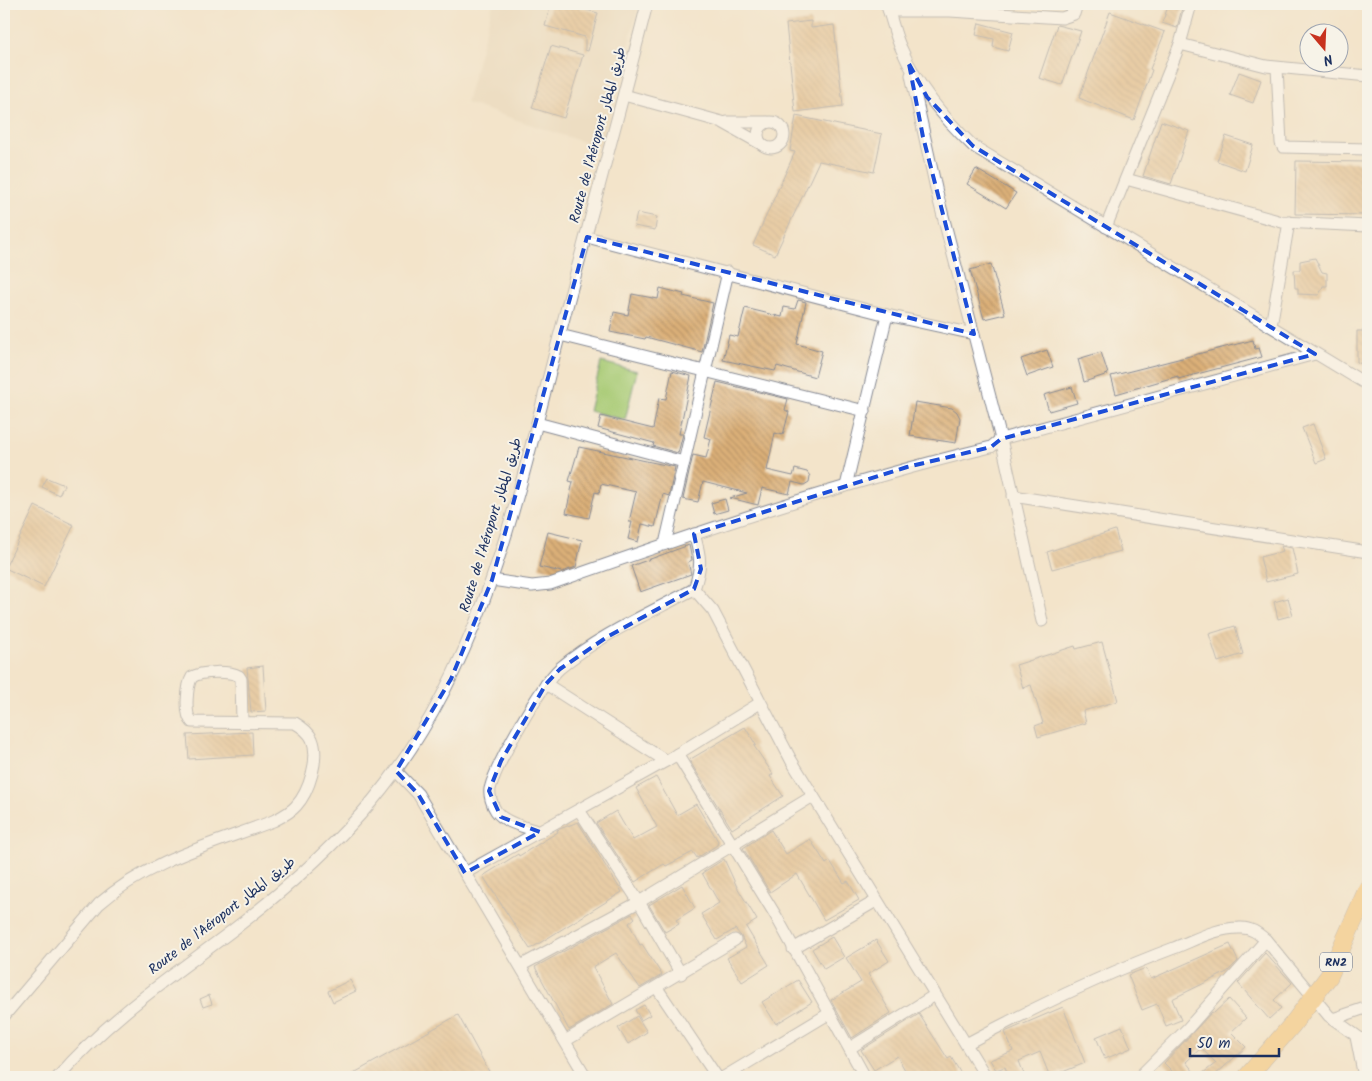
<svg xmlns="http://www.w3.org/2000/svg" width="1372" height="1081" font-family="Kalam,'Playpen Sans Arabic',sans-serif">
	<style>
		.built { fill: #e6d5b8 }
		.pitch { fill: #a7ca73; stroke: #617c68 }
		.building { fill: url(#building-back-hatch); fill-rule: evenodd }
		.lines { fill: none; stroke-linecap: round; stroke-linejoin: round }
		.minor-casing { stroke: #878a94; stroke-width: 13 }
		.highway-casing { stroke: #878a94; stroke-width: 19 }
		.minor { stroke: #fff; stroke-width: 11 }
		.highway { stroke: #f7c06c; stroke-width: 18 }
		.marked { fill: none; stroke: #1d4ed8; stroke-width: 4; stroke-dasharray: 10 6; stroke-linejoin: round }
		.labels { text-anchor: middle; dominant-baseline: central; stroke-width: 4; stroke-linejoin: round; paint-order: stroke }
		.shield { fill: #f7f3e8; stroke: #5d6a87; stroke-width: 1 }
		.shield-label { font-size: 12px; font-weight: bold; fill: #1b2f5e }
		.street-label { font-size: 14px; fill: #1b2f5e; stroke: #f7f3e8 }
	</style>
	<defs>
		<pattern id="building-back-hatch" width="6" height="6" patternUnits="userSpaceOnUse" patternTransform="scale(1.25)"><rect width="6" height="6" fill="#dcb078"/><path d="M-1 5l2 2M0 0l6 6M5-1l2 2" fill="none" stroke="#b29066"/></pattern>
	</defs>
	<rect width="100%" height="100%" fill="#f7f3e8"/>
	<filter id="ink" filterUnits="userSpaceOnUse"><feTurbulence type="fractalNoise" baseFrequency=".02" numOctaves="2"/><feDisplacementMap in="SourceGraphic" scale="10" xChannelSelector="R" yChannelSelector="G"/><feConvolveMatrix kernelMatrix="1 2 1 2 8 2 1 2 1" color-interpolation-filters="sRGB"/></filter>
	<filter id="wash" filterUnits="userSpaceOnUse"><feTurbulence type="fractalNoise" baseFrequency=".0096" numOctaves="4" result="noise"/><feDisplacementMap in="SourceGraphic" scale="20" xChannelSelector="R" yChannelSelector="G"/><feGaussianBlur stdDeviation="1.12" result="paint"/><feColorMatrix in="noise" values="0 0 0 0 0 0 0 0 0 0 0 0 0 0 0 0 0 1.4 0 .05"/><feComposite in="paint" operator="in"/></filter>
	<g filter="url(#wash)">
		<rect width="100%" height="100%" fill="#f3e4ca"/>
		<g class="built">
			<polygon points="493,4 639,4 601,148 466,103"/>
			<polygon points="1368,945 1368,985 1361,973"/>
		</g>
		<polygon class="pitch" points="601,362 637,371 625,420 589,411"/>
		<g id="blocks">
			<g class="building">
				<polygon points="551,4 565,4 598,13 588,51 585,50 585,37 545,26"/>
				<polygon points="1169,4 1182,8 1177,28 1162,23"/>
				<polygon points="1110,12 1165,32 1150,69 1152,70 1134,120 1079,98"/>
				<polygon points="811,21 811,28 834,25 843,106 795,112 786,24"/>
				<polygon points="979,23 1013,32 1008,51 993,47 994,39 976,35"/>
				<polygon points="1057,25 1081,31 1062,85 1039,78"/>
				<polygon points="551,46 583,55 564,118 532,108"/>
				<polygon points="1239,72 1261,80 1253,103 1230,95"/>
				<polygon points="796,116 882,134 874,172 819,161 775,255 753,245 795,152 790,151"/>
				<polygon points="1161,121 1189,131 1171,184 1143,176"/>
				<polygon points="1226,136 1253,145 1245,171 1217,161"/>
				<polygon points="1296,161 1368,162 1368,215 1295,214"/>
				<polygon points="976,169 1016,193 1006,208 967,184"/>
				<polygon points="637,213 657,217 655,230 634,226"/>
				<polygon points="1315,258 1322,272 1327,273 1327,286 1323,286 1319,295 1298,294 1298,288 1295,288 1294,270 1300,270 1300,261"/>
				<polygon points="991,264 1005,314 984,319 970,270"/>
				<polygon points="660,288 684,294 683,296 713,303 702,352 646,337 645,339 610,332 614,312 628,315 632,294 658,299"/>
				<polygon points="798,300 806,302 797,344 822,351 815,377 777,366 775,371 723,360 729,335 738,337 745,308 782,317 784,307 795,309"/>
				<polygon points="1357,331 1368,331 1368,367 1357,362"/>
				<polygon points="1253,340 1255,349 1259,348 1262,357 1178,379 1178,376 1116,394 1111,376"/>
				<polygon points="1047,350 1053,367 1027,376 1021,359"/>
				<polygon points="1101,352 1108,374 1084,382 1078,359"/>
				<polygon points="672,371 691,376 679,434 683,434 678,453 653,446 654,443 598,428 601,416 653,429 659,398 666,399"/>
				<polygon points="717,382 788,399 785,410 789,412 783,435 775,433 767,470 793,476 795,469 807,472 810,476 809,482 804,485 792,482 789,494 762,488 758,505 730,498 747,493 703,482 698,502 683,499 693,455 706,458 711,439 704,437"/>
				<polygon points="1072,387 1077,403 1049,411 1044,395"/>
				<polygon points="915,402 952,408 957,412 960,418 956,443 910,436"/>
				<polygon points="1313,424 1326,459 1316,463 1302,428"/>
				<polygon points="579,447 675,467 669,496 663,494 655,527 642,524 638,542 628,539 632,522 629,522 636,492 601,484 599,493 595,492 589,518 566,513 573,482 569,481"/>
				<polygon points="47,478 64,485 59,495 42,487"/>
				<polygon points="725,499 728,510 714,514 711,503"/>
				<polygon points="35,506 74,525 44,587 5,568"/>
				<polygon points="1115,530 1121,551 1052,569 1047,552"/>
				<polygon points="548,532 582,540 576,567 562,572 539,567"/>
				<polygon points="689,545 692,560 688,562 691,574 640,592 631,566"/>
				<polygon points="1281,546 1292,548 1298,574 1266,582 1260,557 1283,551"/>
				<polygon points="1288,598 1293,615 1278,619 1274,602"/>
				<polygon points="1235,626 1243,654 1218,662 1209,634"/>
				<polygon points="1102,642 1118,701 1083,711 1086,723 1038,737 1035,726 1043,723 1031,685 1023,688 1016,665 1075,646 1076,649"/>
				<polygon points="263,666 266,711 251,712 247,668"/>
				<polygon points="745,727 756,745 754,746 773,774 770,776 783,796 732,829 689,760"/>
				<polygon points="252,732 253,755 189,759 187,735"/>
				<polygon points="656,777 677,815 696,804 718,841 717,845 697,858 693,852 666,866 664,864 635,882 596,823 616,811 633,840 657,827 636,788"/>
				<polygon points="578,822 622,892 530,949 483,876 518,854 519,856 558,832 557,830"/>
				<polygon points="771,830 786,854 810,839 826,864 830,861 844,883 848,881 859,900 824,920 797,874 770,892 743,848"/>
				<polygon points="724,859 737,887 757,920 746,927 769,965 742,982 727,958 746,947 741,936 735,929 717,940 701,914 719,903 702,873"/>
				<polygon points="682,885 695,908 676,920 679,924 665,932 649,905"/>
				<polygon points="632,914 635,918 629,923 640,945 642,944 662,975 640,988 616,953 593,967 613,1004 569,1030 535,967"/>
				<polygon points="832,937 844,957 824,969 812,949"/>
				<polygon points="876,940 889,961 868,974 891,1013 852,1038 831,1000 861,982 846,958"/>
				<polygon points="1230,944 1238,961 1227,972 1172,999 1181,1020 1166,1026 1157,1004 1142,1010 1128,975 1146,968 1151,979"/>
				<polygon points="1265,953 1292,983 1274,1000 1281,1008 1269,1019 1238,983"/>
				<polygon points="350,980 356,991 333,1002 328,991"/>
				<polygon points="798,980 812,1002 776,1024 762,1002"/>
				<polygon points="209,995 212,1004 203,1007 200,999"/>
				<path d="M1229,999L1246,1018L1231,1032L1246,1047L1213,1077H1178L1164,1063L1212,1012L1214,1013ZM1201,1048L1216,1063L1198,1077L1186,1062Z"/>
				<polygon points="644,1005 650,1015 641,1020 635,1010"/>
				<polygon points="1063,1007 1085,1063 1050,1077 1040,1052 1019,1061 1025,1077 1009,1077 1005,1067 996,1070 990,1060 1013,1051 1005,1032"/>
				<polygon points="919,1014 948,1059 951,1057 963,1077 921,1077 918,1072 909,1077 897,1056 874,1070 861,1050"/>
				<polygon points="458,1015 492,1077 347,1077"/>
				<polygon points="637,1016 647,1032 628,1044 618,1028"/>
				<polygon points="1122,1026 1131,1048 1105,1059 1096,1037"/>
			</g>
		</g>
	</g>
	<g filter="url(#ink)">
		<use href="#blocks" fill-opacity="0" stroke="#878a94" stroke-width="1"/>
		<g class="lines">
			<g class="minor-casing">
				<g id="minor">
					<path d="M886,4C892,18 894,33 901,48C918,87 942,116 973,146L1368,385"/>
					<polyline points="889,11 950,11 1062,18 1074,14 1077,4"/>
					<polyline points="1180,44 1266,66 1368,76"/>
					<polyline points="1277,68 1281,143 1283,147 1368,149"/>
					<polyline points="911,75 937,193 1001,439 1042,621"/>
					<polyline points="624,95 722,122 763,145"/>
					<circle cx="771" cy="135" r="13"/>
					<polyline points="727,122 767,122"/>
					<polyline points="1126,179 1282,222 1368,226"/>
					<polyline points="1106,227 1180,44 1191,4"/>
					<polyline points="587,237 887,315 974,334"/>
					<polyline points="1271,326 1289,222"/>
					<polyline points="560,335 865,411"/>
					<polyline points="537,423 684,462"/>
					<polyline points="846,486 887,315"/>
					<polyline points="1013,496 1368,552"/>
					<path d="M694,534C701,557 702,566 694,589L713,611L791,760L986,1077"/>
					<polyline points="665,544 728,272"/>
					<path d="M492,580L532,586L550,584C695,533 841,483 991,447L1001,439L1315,354"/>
					<polyline points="546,684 666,761"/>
					<polyline points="677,754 776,916 865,1077"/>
					<polyline points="396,771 418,794 586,1077"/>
					<polyline points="579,810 639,902 681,974"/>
					<path d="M540,832C526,827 504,823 496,811C492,805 489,795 490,789C496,764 541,685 560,668C599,635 650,613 694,589"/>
					<polyline points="465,873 666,761 760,703"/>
					<polyline points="793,949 876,901"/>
					<polyline points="522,965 639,902 813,796"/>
					<polyline points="657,988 717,1077"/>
					<path d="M4,1016L99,904C148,861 213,844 273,821C281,817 290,813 296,806C309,792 320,758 312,739C308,731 302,727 295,723L192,722C184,715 187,685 192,677C202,671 230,671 239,676L241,679L242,721"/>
					<polyline points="1333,1019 1368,1007"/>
					<polyline points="1356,1037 1364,1077"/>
					<polyline points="565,1041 735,940"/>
					<path d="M966,1044C1033,1008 1102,975 1174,948C1195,940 1216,928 1239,928C1250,927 1258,933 1266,940L1329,1016L1368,1044"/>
					<polyline points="850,1048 935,995"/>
					<path d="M58,1077C110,1017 171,977 233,930C284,891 332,849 373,800C483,668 517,498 559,337C588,226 619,115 647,4"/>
					<polyline points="724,1077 830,1013"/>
					<polyline points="1139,1077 1188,1028 1266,940"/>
				</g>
			</g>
			<g class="highway-casing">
				<polyline id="highway" points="1247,1077 1292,1025 1329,976 1368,888"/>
			</g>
			<use href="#minor" class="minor"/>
			<use href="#highway" class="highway"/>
		</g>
	</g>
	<path d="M0 0H1372V1081H0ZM909,64L927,97L973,146L1315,354L1001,439L991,447L907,467L694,534L701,569L694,589L607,637L560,669L546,684L501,761L489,791L501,817L540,832L465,873L418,794L396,771L451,679L492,580L587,237L974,334L923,137Z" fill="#f3e4ca" fill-opacity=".55" fill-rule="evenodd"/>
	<path class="marked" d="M909,64L927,97L973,146L1315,354L1001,439L991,447L907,467L694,534L701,569L694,589L607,637L560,669L546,684L501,761L489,791L501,817L540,832L465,873L418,794L396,771L451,679L492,580L587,237L974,334L923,137Z"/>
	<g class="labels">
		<rect class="shield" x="1320" y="952.5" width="32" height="19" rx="4"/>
		<g class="shield-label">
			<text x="1336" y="962">RN2</text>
		</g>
		<g class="street-label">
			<text transform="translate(598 135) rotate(-75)">Route de l'Aéroport طريق المطار</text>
			<text transform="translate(491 525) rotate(-73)">Route de l'Aéroport طريق المطار</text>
			<text transform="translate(222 916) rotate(-38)">Route de l'Aéroport طريق المطار</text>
		</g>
	</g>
	<rect width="1372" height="1081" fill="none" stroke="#f7f3e8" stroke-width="20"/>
	<g transform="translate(1324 48) rotate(161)"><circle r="24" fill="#f7f3e8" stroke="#9fa5b1"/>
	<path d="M0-4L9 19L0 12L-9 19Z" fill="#c8321e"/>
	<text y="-8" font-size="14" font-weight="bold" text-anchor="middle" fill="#1b2f5e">N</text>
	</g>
	<path d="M1190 1048v8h89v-8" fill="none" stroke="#1b2f5e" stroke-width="2.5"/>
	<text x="1197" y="1048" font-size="15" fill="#1b2f5e" stroke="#f7f3e8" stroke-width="4" paint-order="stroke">50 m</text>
</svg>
